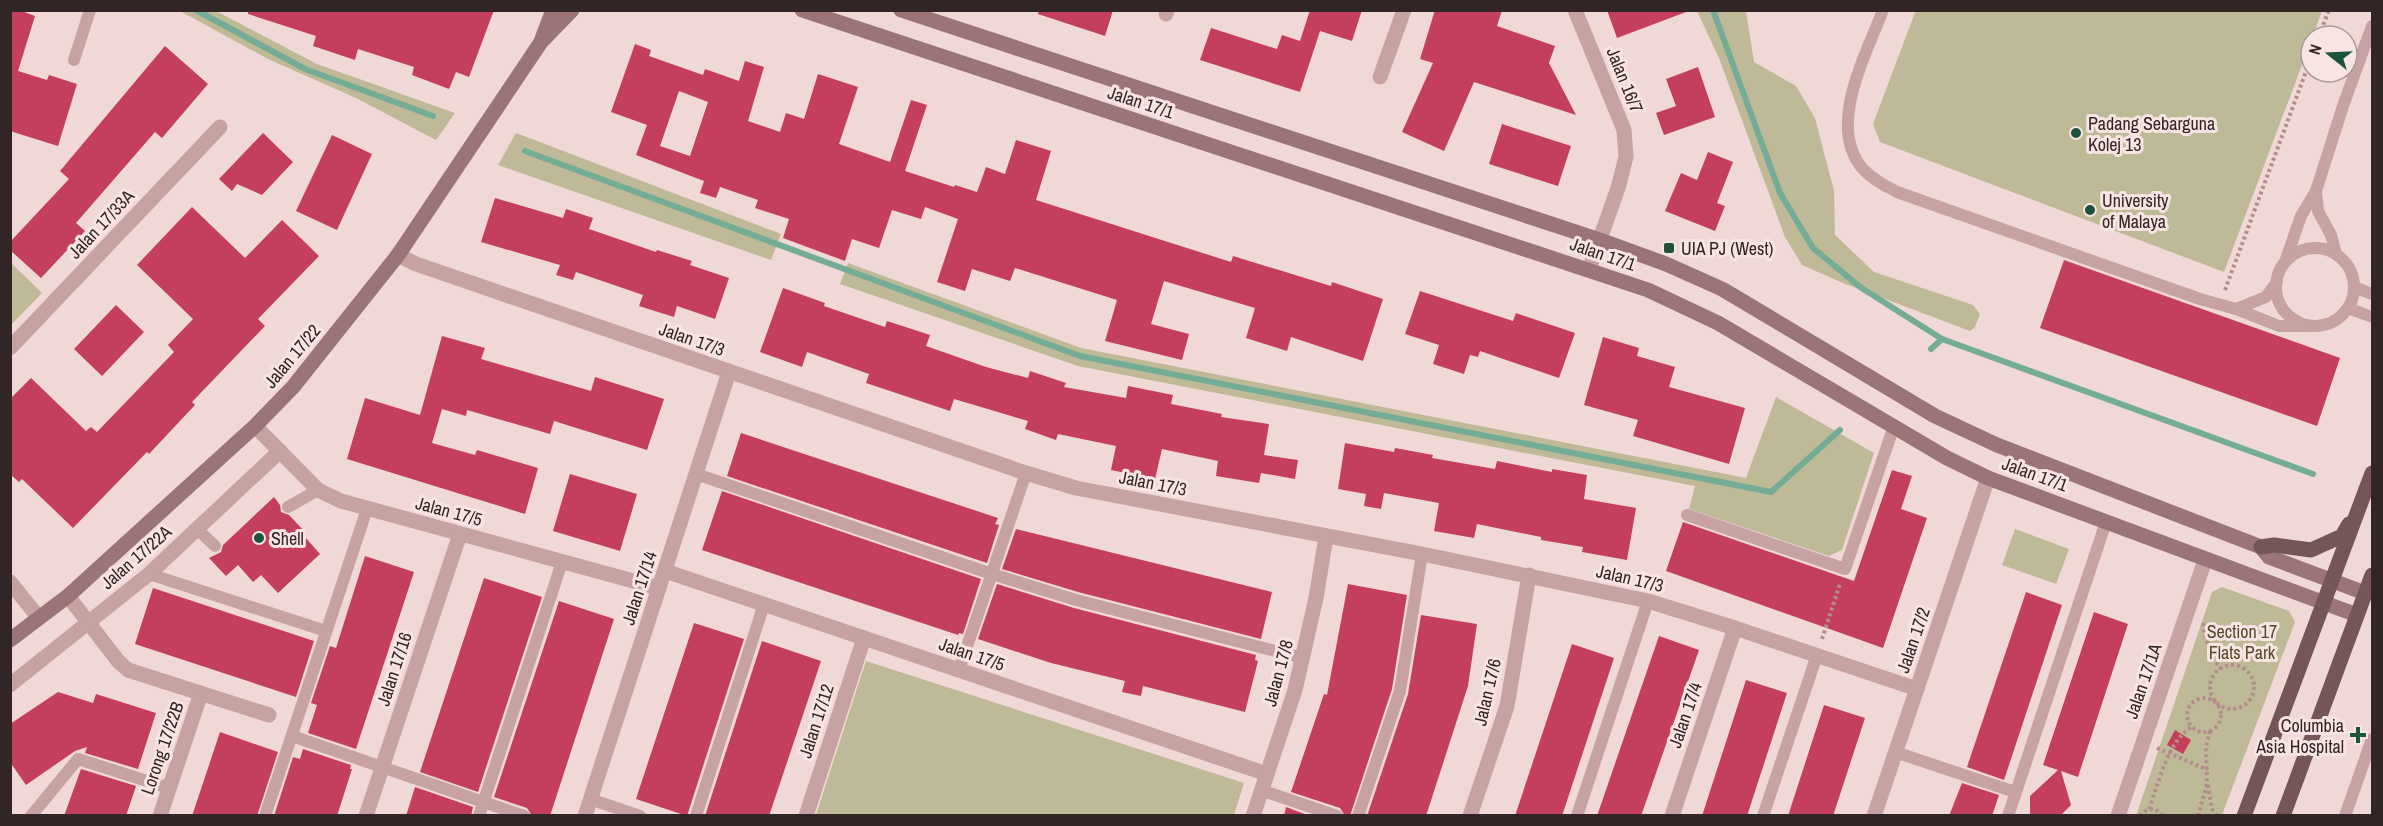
<svg xmlns="http://www.w3.org/2000/svg" width="2383" height="826" font-family="'Archivo Narrow',sans-serif">
	<style>
		.green { fill: #beb997 }
		.lines { fill: none; stroke-linecap: round; stroke-linejoin: round }
		.stream { stroke: #75ac96; stroke-width: 6 }
		.building { fill: #c43f5c; fill-rule: evenodd }
		.path { stroke: #b38d8e; stroke-width: 4; stroke-dasharray: 3 3; stroke-linecap: butt }
		.lane { stroke: #c7a2a2; stroke-width: 12 }
		.street { stroke: #c7a2a2; stroke-width: 15 }
		.secondary { stroke: #9b7478; stroke-width: 15 }
		.primary { stroke: #745659; stroke-width: 15 }
		.poi-dot { fill: #1b533d; stroke: #f8e4e2; stroke-width: 2 }
		.labels { text-anchor: middle; dominant-baseline: central; stroke-width: 6; stroke-linejoin: round; paint-order: stroke }
		.street-label { font-size: 18px; fill: #322526; stroke: #f8e4e2 }
		.poi-label { font-size: 18px; fill: #322526; stroke: #f8e4e2; text-anchor: start }
		.park-label { font-size: 18px; fill: #504c29; stroke: #f8e4e2 }
	</style>
	<rect width="100%" height="100%" fill="#f0d8d6"/>
	<g class="green">
		<polygon points="1916,10 2322,10 2322,11 2313,36 2311,36 2311,41 2224,272 1880,142 1873,124"/>
		<polygon points="180,11 216,11 317,64 455,113 436,140 356,98 268,59"/>
		<polygon points="1697,11 1746,11 1754,62 1796,86 1815,118 1834,191 1835,235 1874,272 1973,305 1980,314 1975,327 1970,331 1843,283 1802,265 1785,237 1719,58"/>
		<polygon points="516,133 781,234 771,260 498,165"/>
		<polygon points="11,263 42,293 11,325 10,325"/>
		<polygon points="848,263 1081,348 1746,478 1776,397 1874,453 1842,550 1829,556 1689,509 1695,486 1078,366 840,284"/>
		<polygon points="2015,529 2069,549 2056,584 2002,565"/>
		<polygon points="2222,587 2289,611 2295,622 2222,815 2136,816 2212,592"/>
		<polygon points="866,661 1244,783 1234,815 816,815"/>
	</g>
	<g class="lines">
		<g class="stream">
			<polyline points="196,10 305,69 433,116"/>
			<polyline points="1713,10 1780,193 1813,248 1860,287 1942,339 2313,474"/>
			<polyline points="525,151 1080,356 1771,492 1840,430"/>
			<polyline points="1931,349 1942,339"/>
		</g>
	</g>
	<g class="building">
		<polygon points="10,10 19,10 35,16 18,71 47,80 49,75 77,84 58,146 10,131"/>
		<polygon points="248,10 494,10 469,77 456,72 449,89 412,75 414,67 358,49 355,60 313,46 316,36 248,14"/>
		<polygon points="1039,10 1113,10 1105,36 1038,14"/>
		<polygon points="1310,10 1362,10 1352,41 1320,31 1300,92 1200,60 1211,28 1277,49 1282,35 1300,41"/>
		<polygon points="1435,10 1502,10 1497,26 1555,46 1549,63 1576,115 1474,82 1444,151 1402,132 1433,63 1420,59"/>
		<polygon points="1607,10 1686,10 1686,12 1617,38"/>
		<path d="M635,44L651,50L649,56L703,75L705,69L739,81L745,61L764,67L748,121L780,132L786,113L804,119L818,74L858,87L839,144L890,162L911,100L927,105L905,171L954,187L955,185L977,192L986,167L1005,174L1016,140L1051,151L1036,200L1231,262L1233,256L1331,286L1332,282L1383,299L1363,361L1291,337L1287,351L1246,338L1255,308L1164,281L1151,324L1189,334L1182,360L1105,341L1117,300L1015,268L1010,281L972,269L965,291L937,282L958,219L925,207L921,219L892,210L879,248L852,239L845,261L783,238L789,219L755,208L758,200L720,187L716,198L700,193L704,181L636,155L647,125L611,112ZM679,91L708,102L690,156L660,146Z"/>
		<polygon points="165,46 208,84 162,138 155,132 76,223 85,231 41,278 10,250 10,242 69,179 60,171"/>
		<polygon points="1698,67 1715,117 1664,135 1656,113 1676,106 1666,79"/>
		<polygon points="1502,124 1571,146 1558,186 1489,164"/>
		<polygon points="263,133 293,162 262,195 237,184 232,191 219,179"/>
		<polygon points="332,135 372,154 337,230 296,211"/>
		<polygon points="1708,152 1733,162 1717,203 1725,206 1715,231 1665,211 1681,173 1697,180"/>
		<polygon points="495,198 563,218 566,209 593,218 589,229 656,252 657,250 692,261 690,265 729,278 715,319 677,306 674,317 639,306 643,295 576,272 573,280 556,275 560,265 481,242"/>
		<polygon points="192,207 245,258 282,220 319,256 258,319 265,326 192,402 195,405 149,454 147,452 73,528 22,479 19,482 10,474 10,399 31,378 86,431 91,427 97,432 174,352 168,345 193,319 137,265"/>
		<polygon points="2064,260 2340,358 2317,426 2040,328"/>
		<polygon points="783,288 825,303 824,306 885,327 887,321 930,335 926,346 986,367 1028,378 1030,371 1066,383 1064,387 1126,398 1128,386 1173,395 1171,404 1222,414 1221,417 1269,424 1264,455 1298,460 1295,479 1261,473 1259,483 1216,476 1218,461 1162,449 1155,479 1111,470 1116,446 1058,434 1056,440 1025,429 1028,421 954,399 950,411 866,383 869,374 807,352 802,367 760,352"/>
		<polygon points="1420,291 1513,321 1516,313 1575,333 1559,378 1480,351 1478,357 1470,355 1464,374 1433,364 1439,345 1405,334"/>
		<polygon points="116,305 144,332 102,376 74,349"/>
		<polygon points="442,336 485,348 481,359 591,391 595,377 664,399 647,450 554,421 550,434 467,410 466,416 442,409 432,443 475,455 477,450 538,468 525,514 347,459 365,398 420,415"/>
		<polygon points="1603,337 1639,348 1637,356 1675,367 1669,387 1745,408 1729,464 1633,436 1638,420 1584,405"/>
		<polygon points="741,433 998,518 995,524 999,525 987,563 727,476"/>
		<polygon points="1345,443 1394,452 1395,448 1433,455 1432,458 1495,469 1497,461 1552,472 1552,469 1587,475 1584,499 1636,508 1627,560 1582,552 1583,547 1541,540 1541,537 1477,524 1474,538 1434,531 1439,503 1384,493 1381,509 1364,506 1366,494 1338,489"/>
		<polygon points="1892,470 1912,476 1901,509 1927,518 1883,648 1666,571 1683,522 1854,581"/>
		<polygon points="570,474 637,494 620,551 553,531"/>
		<polygon points="722,491 981,579 963,634 959,633 958,635 702,550"/>
		<polygon points="274,497 280,505 281,512 289,515 306,533 304,536 320,554 278,593 261,575 253,582 238,565 226,576 209,558 221,552 223,545"/>
		<polygon points="1016,529 1272,592 1261,639 1078,592 1002,569"/>
		<polygon points="365,556 414,572 356,749 308,733 317,705 311,703 330,646 336,648"/>
		<polygon points="484,578 542,597 478,792 420,772"/>
		<polygon points="997,584 1074,608 1256,655 1255,660 1258,661 1245,712 1143,686 1141,696 1122,692 1125,681 1051,663 978,639"/>
		<polygon points="1348,584 1407,595 1392,689 1350,816 1345,816 1340,808 1291,792 1324,694 1327,695"/>
		<polygon points="153,588 314,641 296,697 135,644"/>
		<polygon points="2026,592 2062,605 2004,780 1967,767"/>
		<polygon points="559,601 614,619 550,816 532,816 527,808 494,797"/>
		<polygon points="2094,612 2128,624 2078,777 2061,771 2071,805 2060,816 2030,816 2030,796 2058,770 2043,765"/>
		<polygon points="1421,615 1477,624 1468,686 1426,816 1367,816 1408,694"/>
		<polygon points="694,623 744,639 687,816 636,799"/>
		<polygon points="1659,636 1699,650 1641,816 1597,816"/>
		<polygon points="762,641 821,661 809,697 769,816 705,816"/>
		<polygon points="1572,644 1614,658 1562,816 1515,816"/>
		<polygon points="1746,680 1787,693 1747,816 1702,816"/>
		<polygon points="58,692 93,703 96,694 156,713 138,769 85,753 87,747 75,751 26,785 10,762 10,724"/>
		<polygon points="1824,705 1865,718 1833,816 1788,816"/>
		<polygon points="2175,730 2191,740 2183,754 2167,745"/>
		<polygon points="220,732 278,752 257,816 192,816"/>
		<polygon points="303,749 351,765 350,769 352,769 337,816 274,816 293,757 300,759"/>
		<polygon points="81,769 136,786 126,816 64,816"/>
		<polygon points="1962,783 1999,795 1992,816 1949,816"/>
		<polygon points="415,787 473,807 471,816 406,816"/>
		<polygon points="1286,807 1310,816 1284,816"/>
	</g>
	<g class="lines">
		<g class="path">
			<polyline points="2319,36 2329,10"/>
			<polyline points="2225,290 2311,58"/>
			<path d="M2203,623C2206,641 2209,654 2221,669"/>
			<polyline points="1822,639 1840,584"/>
			<circle cx="2232" cy="687" r="22"/>
			<circle cx="2204" cy="715" r="17"/>
			<polyline points="2157,748 2208,770"/>
			<polyline points="2208,785 2212,809 2217,816"/>
			<path d="M2149,809C2158,785 2168,740 2192,727"/>
			<path d="M2140,816C2147,807 2156,807 2163,816"/>
			<polyline points="2198,816 2207,784 2206,747 2210,731"/>
		</g>
		<g class="lane">
			<path d="M1883,10C1866,55 1826,127 1863,169C1872,179 1885,186 1897,192L2200,299L2236,309"/>
			<polyline points="74,60 90,10"/>
			<polyline points="2316,191 2343,106 2372,26"/>
			<circle cx="2315" cy="287" r="39"/>
			<polyline points="2285,262 2301,216 2316,191 2318,211 2331,235 2336,254"/>
			<polyline points="2277,282 2266,297 2236,309 2279,326 2308,326"/>
			<polyline points="2354,287 2372,294"/>
			<polyline points="2348,308 2372,317"/>
			<polyline points="696,474 992,574 1076,600 1303,658"/>
			<polyline points="288,507 318,490"/>
			<polyline points="1687,515 1845,569 1894,426"/>
			<polyline points="197,529 215,546"/>
			<polyline points="149,574 326,631"/>
			<polyline points="959,670 1026,473"/>
			<polyline points="292,736 524,816"/>
			<polyline points="1895,752 2015,792"/>
			<polyline points="1261,790 1337,816"/>
			<polyline points="590,799 640,816"/>
			<polyline points="31,816 78,759 169,788"/>
			<polyline points="265,816 367,509"/>
			<polyline points="479,816 562,562"/>
			<polyline points="696,816 764,604"/>
			<polyline points="1358,816 1400,691 1422,554"/>
			<polyline points="1577,816 1648,601"/>
			<polyline points="1763,816 1817,655"/>
			<polyline points="2008,816 2106,522"/>
			<polyline points="2345,816 2372,739"/>
		</g>
		<g class="street">
			<polyline points="1575,10 1624,130 1626,157 1618,188 1589,270"/>
			<polyline points="1166,14 1167,10"/>
			<polyline points="1380,77 1404,10"/>
			<polyline points="398,255 416,264 1026,473 1076,488 1422,554 1648,601 1735,628 1917,689"/>
			<polyline points="10,348 220,127"/>
			<polyline points="255,426 318,490 341,501 659,588"/>
			<polyline points="665,571 1267,774"/>
			<polyline points="10,582 39,618"/>
			<polyline points="68,596 118,661 128,670 269,715"/>
			<polyline points="10,685 149,574 280,451"/>
			<polyline points="160,816 201,693"/>
			<polyline points="366,816 460,534"/>
			<polyline points="585,816 729,372"/>
			<polyline points="806,816 864,638"/>
			<polyline points="1253,816 1295,690 1316,598 1326,537"/>
			<polyline points="1470,816 1507,706 1529,575"/>
			<polyline points="1672,816 1735,628"/>
			<polyline points="1874,816 1988,478"/>
			<polyline points="2118,816 2205,560"/>
		</g>
		<g class="secondary">
			<polyline points="802,10 1648,290 1718,323 1947,458 1988,478 2357,615"/>
			<polyline points="901,10 1600,240 1666,264 1722,289 1935,416 1997,445 2261,547 2269,557 2365,593"/>
			<polyline points="542,39 553,10"/>
			<polyline points="10,640 68,596 255,426 293,387 398,255 541,42 572,10"/>
		</g>
		<g class="primary">
			<polyline points="2261,547 2274,545 2311,550 2342,536 2349,524"/>
			<polyline points="2244,816 2372,473"/>
			<polyline points="2283,816 2372,575"/>
		</g>
	</g>
	<g class="poi-dot">
		<circle cx="2076" cy="133" r="6"/>
		<circle cx="2090" cy="210" r="6"/>
		<rect x="1663" y="242" width="12" height="12" rx="3"/>
		<circle cx="259" cy="538" r="6"/>
		<path d="M2355 726h6v6h6v6h-6v6h-6v-6h-6v-6h6z"/>
	</g>
	<g class="labels">
		<g class="street-label">
			<text transform="translate(1625 80) rotate(68)">Jalan 16/7</text>
			<text transform="translate(1141 102) rotate(18)">Jalan 17/1</text>
			<text transform="translate(101 224) rotate(-47)">Jalan 17/33A</text>
			<text transform="translate(1603 254) rotate(19)">Jalan 17/1</text>
			<text transform="translate(692 339) rotate(19)">Jalan 17/3</text>
			<text transform="translate(292 356) rotate(-50)">Jalan 17/22</text>
			<text transform="translate(2035 474) rotate(20)">Jalan 17/1</text>
			<text transform="translate(1153 483) rotate(11)">Jalan 17/3</text>
			<text transform="translate(449 511) rotate(15)">Jalan 17/5</text>
			<text transform="translate(136 557) rotate(-41)">Jalan 17/22A</text>
			<text transform="translate(1630 578) rotate(13)">Jalan 17/3</text>
			<text transform="translate(639 588) rotate(-72)">Jalan 17/14</text>
			<text transform="translate(1913 640) rotate(-71)">Jalan 17/2</text>
			<text transform="translate(972 654) rotate(19)">Jalan 17/5</text>
			<text transform="translate(394 669) rotate(-72)">Jalan 17/16</text>
			<text transform="translate(1278 673) rotate(-75)">Jalan 17/8</text>
			<text transform="translate(2143 681) rotate(-71)">Jalan 17/1A</text>
			<text transform="translate(1487 692) rotate(-77)">Jalan 17/6</text>
			<text transform="translate(1685 715) rotate(-71)">Jalan 17/4</text>
			<text transform="translate(816 721) rotate(-72)">Jalan 17/12</text>
			<text transform="translate(162 748) rotate(-71)">Lorong 17/22B</text>
		</g>
		<g class="poi-label">
			<text x="2088" y="123">Padang Sebarguna<tspan x="2088" dy="21">Kolej 13</tspan></text>
			<text x="2102" y="200">University<tspan x="2102" dy="21">of Malaya</tspan></text>
			<text x="1681" y="248">UIA PJ (West)</text>
			<text x="271" y="538">Shell</text>
			<text x="2344" y="725" text-anchor="end">Columbia<tspan x="2344" dy="21">Asia Hospital</tspan></text>
		</g>
		<g class="park-label">
			<text x="2242" y="631">Section 17<tspan x="2242" dy="21">Flats Park</tspan></text>
		</g>
	</g>
	<rect width="2383" height="826" fill="none" stroke="#322526" stroke-width="24"/>
	<g transform="translate(2329 54) rotate(288)"><circle r="28" fill="#f8e4e2" stroke="#a99897" stroke-width="1.5"/>
	<path d="M0-4.5L10 22L0 15L-10 22Z" fill="#1b533d"/>
	<text y="-9" font-size="16" font-weight="bold" text-anchor="middle" fill="#322526">N</text>
	</g>
</svg>
